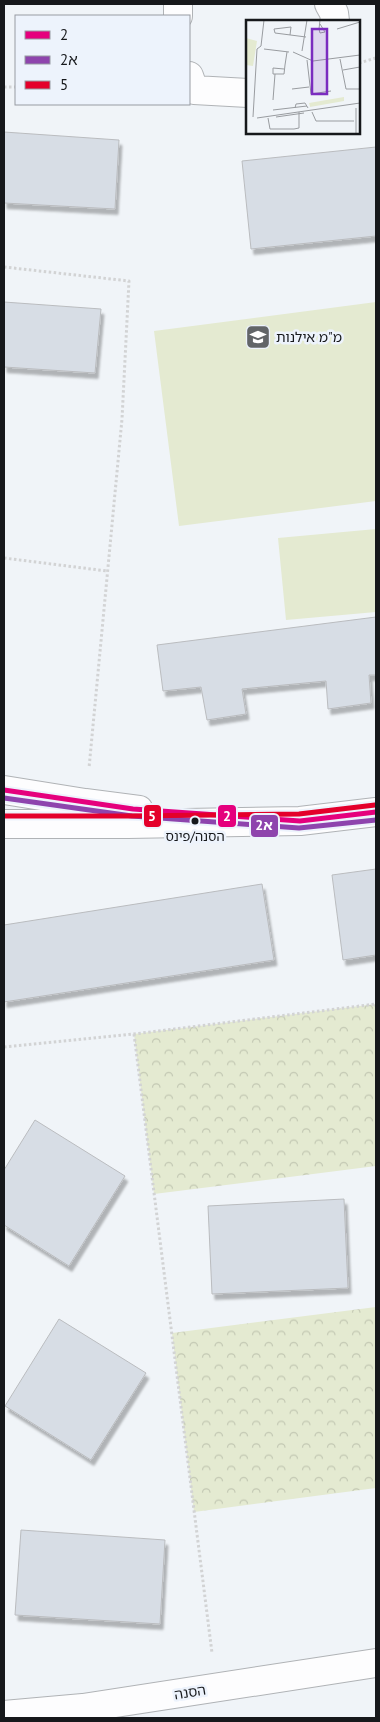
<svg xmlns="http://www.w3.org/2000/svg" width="380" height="1722" viewBox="0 0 380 1722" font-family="'PT Sans','Noto Sans Hebrew',sans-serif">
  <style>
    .park { fill: url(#park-crowns) }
    .pitch { fill: #e4ead1 }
    .building { fill: #d7dde5; stroke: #babcbf; filter: url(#shadow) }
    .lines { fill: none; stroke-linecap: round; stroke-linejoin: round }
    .minor-casing { stroke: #b0b3b6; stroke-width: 30 }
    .path { stroke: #d2d3d4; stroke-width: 3; stroke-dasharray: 2.5 2.5; stroke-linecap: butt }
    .minor { stroke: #fdfdfe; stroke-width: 28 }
    .bus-1-casing { stroke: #edf3fc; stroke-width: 9 }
    .bus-2-casing { stroke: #edf3fc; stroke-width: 9 }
    .bus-3-casing { stroke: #edf3fc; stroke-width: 9 }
    .bus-1 { stroke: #e5007d; stroke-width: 5 }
    .bus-2 { stroke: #8e44ad; stroke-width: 5 }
    .bus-3 { stroke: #e4002b; stroke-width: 5 }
    .bus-dot { fill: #16181b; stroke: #edf3fc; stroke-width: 2 }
    .labels { text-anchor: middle; stroke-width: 5; stroke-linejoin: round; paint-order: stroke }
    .bus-label { font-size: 13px; fill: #16181b; stroke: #edf3fc }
    .poi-label { font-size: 14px; fill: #16181b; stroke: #edf3fc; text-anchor: start }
    .street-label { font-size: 14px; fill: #16181b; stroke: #edf3fc }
    .inset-road { fill: none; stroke: #999ca0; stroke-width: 1 }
    .view { fill: #7b2cbf; fill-opacity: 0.15; stroke: #7b2cbf; stroke-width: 2.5 }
    .inset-edge { fill: none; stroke: #16181b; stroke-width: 2.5 }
    .line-badge { stroke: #edf3fc; stroke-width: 2 }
    .badge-label { font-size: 14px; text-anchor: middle; font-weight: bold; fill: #fff }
  </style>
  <defs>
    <pattern id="park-crowns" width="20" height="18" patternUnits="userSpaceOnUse" patternTransform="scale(1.25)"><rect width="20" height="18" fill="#e4ead1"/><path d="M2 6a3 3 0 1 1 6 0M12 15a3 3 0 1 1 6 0" fill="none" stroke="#c3c8b3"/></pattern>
    <filter id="shadow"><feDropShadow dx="3" dy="5.5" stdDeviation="1" flood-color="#0004"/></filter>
  </defs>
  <rect width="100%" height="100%" fill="#f0f4f8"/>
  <path class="park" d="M376,1004V1166L154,1194L134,1034Z
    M376,1307V1488L194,1512L172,1333Z"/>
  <path class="pitch" d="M376,302V501L179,526L154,331Z
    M376,529V612L286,620L278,538Z"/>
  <path class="building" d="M4,132L119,140L115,209L4,203Z
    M376,147V236L251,249L242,161Z
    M4,302L101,309L95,373L4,367Z
    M376,617V675H369L371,703L328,709L326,681L242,689L246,714L207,720L201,687L163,691L157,645Z
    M376,869V955L343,960L332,875Z
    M262,884L274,960L4,1002V925Z
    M35,1120L125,1176L69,1266L4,1225V1170Z
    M344,1199L348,1288L212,1294L208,1206Z
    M59,1319L146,1373L91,1460L5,1406Z
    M21,1530L165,1540L160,1624L15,1615Z"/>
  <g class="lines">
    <defs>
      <path id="minor" d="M178,4V16
        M329,4L334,13L335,21
        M189,76L194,90L248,93
        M4,790L85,803L139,810
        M4,824H128L300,821L376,812
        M4,1715L83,1708L376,1663"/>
    </defs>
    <use href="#minor" class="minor-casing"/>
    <path class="path" d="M359,63L376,58
      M4,87H16
      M4,267L129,281L122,419L89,768
      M4,558L107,571
      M134,1034L212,1653
      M4,1047L134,1034L376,1004V1008"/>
    <use href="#minor" class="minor"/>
    <defs>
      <path id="bus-1" d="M4,790L133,809L300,821L376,812"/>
      <path id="bus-2" d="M4,798L132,816L299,828L376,820"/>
      <path id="bus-3" d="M4,816H128L299,814L375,805"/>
    </defs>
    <use href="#bus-1" class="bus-1-casing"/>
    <use href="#bus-2" class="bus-2-casing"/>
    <use href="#bus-3" class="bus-3-casing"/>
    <use href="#bus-1" class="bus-1"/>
    <use href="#bus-2" class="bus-2"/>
    <use href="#bus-3" class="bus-3"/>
  </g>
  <defs>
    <symbol id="school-square" viewBox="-11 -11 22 22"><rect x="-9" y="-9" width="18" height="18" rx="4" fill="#626568" stroke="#edf3fc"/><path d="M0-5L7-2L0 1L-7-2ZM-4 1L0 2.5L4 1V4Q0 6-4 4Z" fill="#fff"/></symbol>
  </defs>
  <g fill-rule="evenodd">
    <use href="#school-square" x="244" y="323" width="28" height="28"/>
  </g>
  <circle class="bus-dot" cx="195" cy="821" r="4.5"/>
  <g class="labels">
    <g class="bus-label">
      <text x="195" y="841">הסנה/פינס</text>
    </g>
    <g class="poi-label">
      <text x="276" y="342">מ"מ אילנות</text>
    </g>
    <g class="street-label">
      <text transform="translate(190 1692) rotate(-9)" y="5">הסנה</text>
    </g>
  </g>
  <g transform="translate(246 20)">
    <rect width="114" height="114" fill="#f0f4f8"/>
    <path d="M0,18L11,21L7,46L0,45Z" fill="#e4ead1"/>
    <path d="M98,77V81L64,87L63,83Z" fill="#e4ead1"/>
    <path class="inset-road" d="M74,4L79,12L74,13L73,9L74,0M91,9L114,2M44,15L45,7L28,9L29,13L60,17M15,26L18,0M18,29L43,32M56,31L61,0M47,32L67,41L114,35M94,39L100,69H114M61,40L65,74L85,71M38,49L27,48V54H38L39,45L41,32M97,50L114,47M46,69L63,67M27,80L29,54M49,88L50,84L59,83L62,88M110,88V114M27,90L61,86M66,92L70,101H108M7,97L11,29L15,26M30,97L58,93M11,98L114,83M22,98L24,109H48L53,108V92"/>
    <path class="view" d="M66,9H81V74H66Z"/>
    <rect width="114" height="114" class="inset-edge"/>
  </g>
  <g class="line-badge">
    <rect x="143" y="804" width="19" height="24" rx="5" fill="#e4002b"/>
    <rect x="217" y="804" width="20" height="24" rx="5" fill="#e5007d"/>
    <rect x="250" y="814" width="29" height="24" rx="5" fill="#8e44ad"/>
  </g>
  <g class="badge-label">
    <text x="152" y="821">5</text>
    <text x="227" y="821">2</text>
    <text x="264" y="830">2א</text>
  </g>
  <rect width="380" height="1722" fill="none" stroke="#16181b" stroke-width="10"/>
  <rect x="15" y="15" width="175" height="90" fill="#edf3fc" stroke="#979ba2"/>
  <rect x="25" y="31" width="25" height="8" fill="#e5007d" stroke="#979ba2"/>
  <text x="60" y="40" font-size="15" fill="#16181b">2</text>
  <rect x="25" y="56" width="25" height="8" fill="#8e44ad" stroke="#979ba2"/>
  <text x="60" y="65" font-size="15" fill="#16181b">2א</text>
  <rect x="25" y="81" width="25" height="8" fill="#e4002b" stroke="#979ba2"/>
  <text x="60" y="90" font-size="15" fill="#16181b">5</text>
</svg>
